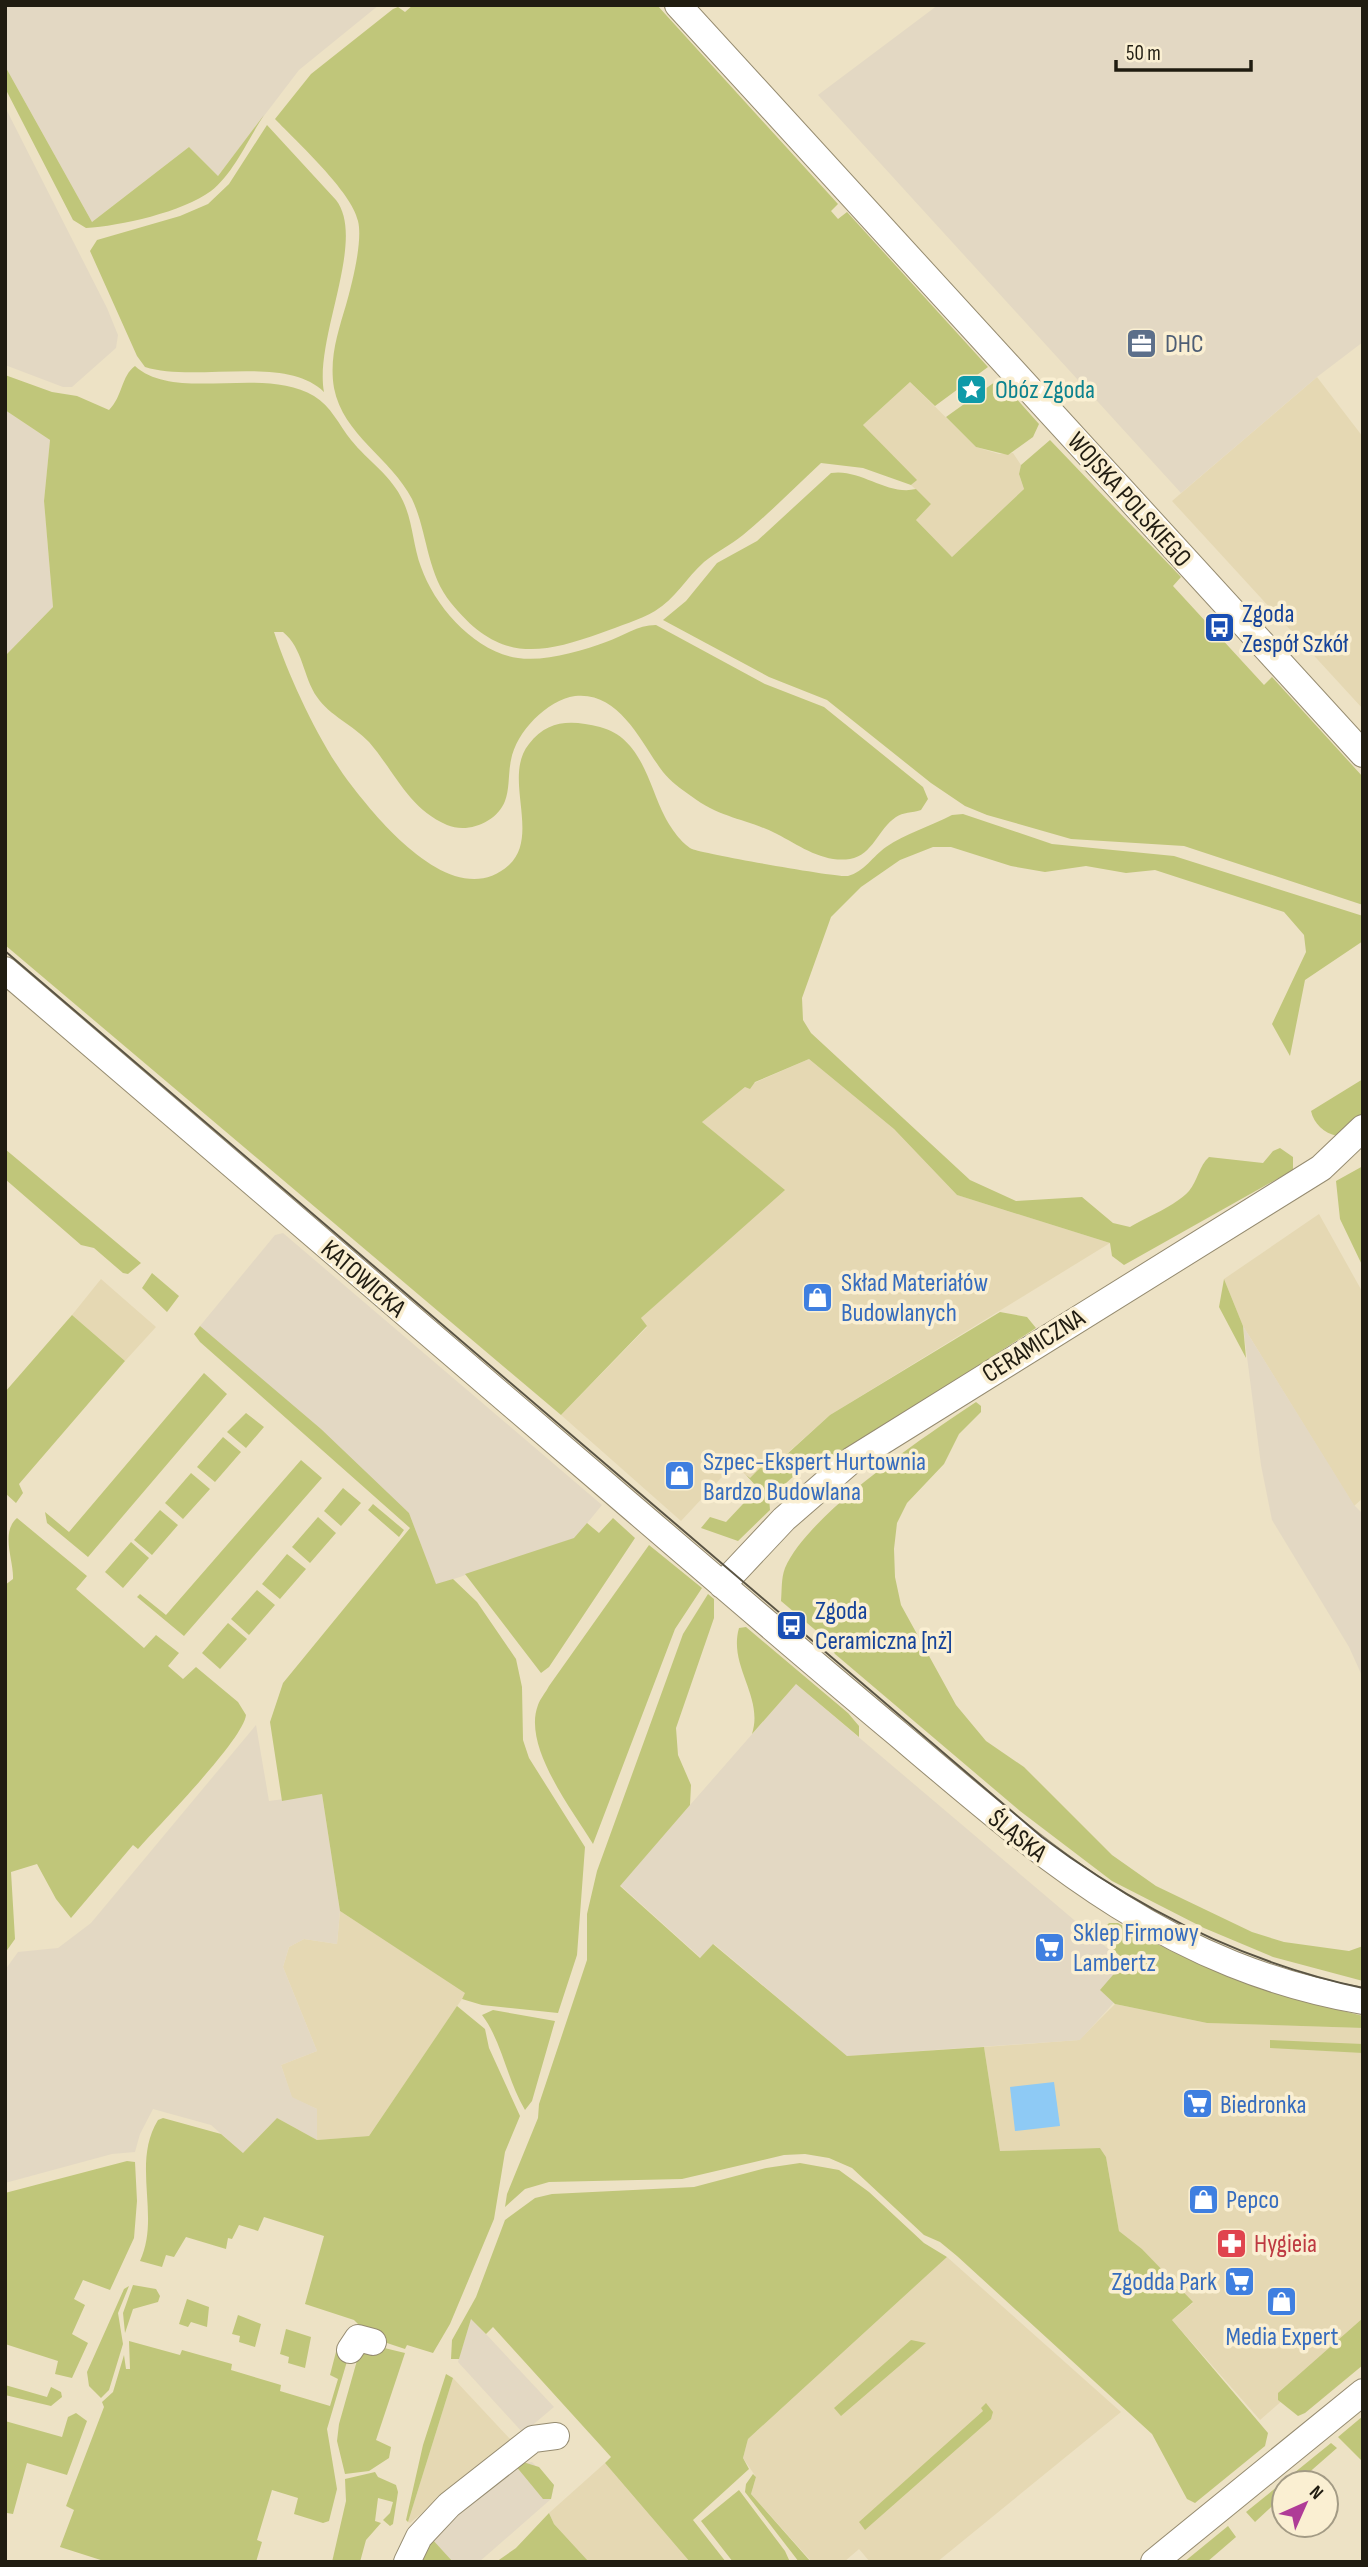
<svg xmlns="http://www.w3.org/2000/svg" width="1368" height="2567" viewBox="0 0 1368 2567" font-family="'Sofia Sans Condensed',sans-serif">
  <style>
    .built { fill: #e5d8b3 }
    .industrial { fill: #e3d8c3 }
    .green { fill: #c0c67a }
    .water { fill: #8ecaf5 }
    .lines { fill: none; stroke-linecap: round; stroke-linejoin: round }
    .minor-casing { stroke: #958b70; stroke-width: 28 }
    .minor { stroke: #fff; stroke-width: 26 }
    .tram { stroke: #5a5444; stroke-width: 2 }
    .labels { text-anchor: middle; stroke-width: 7; stroke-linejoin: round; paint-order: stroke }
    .service-label { font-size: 26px; fill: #4e5e75; stroke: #faefd2; text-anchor: start }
    .culture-label { font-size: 26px; fill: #0d838f; stroke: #faefd2; text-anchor: start }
    .street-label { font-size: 26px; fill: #201c11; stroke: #faefd2 }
    .transit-label { font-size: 26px; fill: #164399; stroke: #faefd2; text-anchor: start }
    .shop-label { font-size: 26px; fill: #366cbe; stroke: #faefd2; text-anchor: start }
    .health-label { font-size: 26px; fill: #be3a42; stroke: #faefd2; text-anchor: start }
  </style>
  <rect width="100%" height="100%" fill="#ede2c5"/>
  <path class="built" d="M1317,377L1363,437V709L1172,501Z
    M910,382L976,447L999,454L1013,453L1021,465L1019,474L1024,489L952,557L916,520L931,504L911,485L916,480L863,425Z
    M809,1059L894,1129L957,1195L1110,1243L830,1415L774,1465L767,1461L750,1479L734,1464L681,1521L561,1415L647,1327L641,1318L784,1190L702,1122L745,1087Z
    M1319,1214L1363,1293V1498L1354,1506L1243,1326L1224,1279Z
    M101,1279L156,1327L125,1361L72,1315Z
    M340,1911L466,1993L369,2136L317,2140V2109L292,2098L281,2065L317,2051L283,1967L289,1947L304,1939L337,1944Z
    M1115,2004L1207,2023L1363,2028V2330L1260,2420L1172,2320L1193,2303L1142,2249L1119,2231L1106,2157L1100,2148L1000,2151L984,2047L1079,2040Z
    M947,2257L1121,2412L937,2562H870L859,2549L844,2562H812L751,2494L756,2477L743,2458L748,2439Z
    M453,2378L511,2440L410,2523L408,2522Z
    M605,2463L690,2562H589L554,2524L549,2513Z"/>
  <path class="industrial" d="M5,5H379L299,70L218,176L189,147L92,222L5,66Z
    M938,5H1363V342L1317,377L1181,493L818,95Z
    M5,107L107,308L118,335L116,348L72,387H63L5,365Z
    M5,410L50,440L44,501L53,607L5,656Z
    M283,1233L602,1505L575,1538L436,1585L409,1513L200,1326L275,1235Z
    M1243,1326L1354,1505L1363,1514V1678L1349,1647L1272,1520L1261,1465Z
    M796,1684L1139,1975L1080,2040L847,2056L714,1944L701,1958L620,1885Z
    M256,1725L269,1801L322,1794L340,1911L337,1944L304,1939L289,1947L283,1967L317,2051L281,2065L292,2097L317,2109V2140L277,2118L243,2153L211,2125L153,2109L140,2134L135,2152L112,2154L5,2183V1970L18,1952L58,1948L91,1923Z
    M471,2318L554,2407L523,2433L458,2362Z
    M532,2462L554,2485L551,2499L479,2562H424L427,2543L515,2465Z"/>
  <path class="green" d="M413,5H657L838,204L831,211L838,219L847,212L988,367L935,406L910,382L863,425L917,480L911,485L863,468L821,463C795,487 770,513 743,535C731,545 716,552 704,562C687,577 675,599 655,611C640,620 619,626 601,633C537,656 498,661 451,603C426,572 428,533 412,499C391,458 343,435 334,388C329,358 338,332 346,305C352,284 363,241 358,221C352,192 297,142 275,119L311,74L393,9L398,7L405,12Z
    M5,66L92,222L189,147L218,176L264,115C248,139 234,173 211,191C183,212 120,226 86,228L73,220L5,88Z
    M267,125L336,200C367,240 314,338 324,392C286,354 194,383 145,367L137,356L90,251L97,240L180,216L208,204L229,184Z
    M135,366C176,403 263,365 314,396C331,406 339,425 351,440C368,461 392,476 403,501C413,522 413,546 421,567C435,607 475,652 518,658C545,662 581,651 606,642C624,636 637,625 656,625L765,684L824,707L923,787L928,799L921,810C912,813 903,812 896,817C878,829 873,855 850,859C823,863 800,846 777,834C745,818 722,819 691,796C681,789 670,781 663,772C641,743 620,691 575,696C547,700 516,732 511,760C508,773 510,788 505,801C497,822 468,834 447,825C408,808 395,772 369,742C353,725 330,716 317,697C303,677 303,648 283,632H274C289,677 316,735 343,774C373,815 453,916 509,865C541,835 502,777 529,744C548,719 572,720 600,727C642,738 648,784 665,817C670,827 682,844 692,849C704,854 840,878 848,876C864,872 873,856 886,847C905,834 931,826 952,815L963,814L1052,844L1174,856L1363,916V941L1305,980L1290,1056L1272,1024L1306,952L1304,935L1284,912L1155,870L1126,873L1086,866L1045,872L1011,866L951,847H933L900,860L861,887L831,917L802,998L803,1020L811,1033L970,1180L1016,1201L1082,1197L1113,1223L1130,1227C1148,1216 1174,1207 1189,1191C1198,1180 1199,1166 1209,1157L1263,1163L1273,1151L1280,1148L1293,1157V1170L1124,1265L1112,1256L1110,1243L957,1195L894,1129L809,1059L755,1082L750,1089L745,1087L702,1122L785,1190L641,1318L647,1326L561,1415L5,945V656L53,607L44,501L50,440L5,410V375L52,392L77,396L109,410C123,396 121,376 135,366Z
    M999,379L1039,424L1033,437L1008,455L976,447L946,417Z
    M1050,440L1181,577L1173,586L1264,685L1272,677L1363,777V905L1184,846L1071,839L987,815L965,806L931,783L827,700L769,677L663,620L686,601L717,563L757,541L831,473C860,468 887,496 916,489L931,504L916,520L952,557L1024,489L1019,474L1021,465Z
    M1363,1079V1116L1337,1136C1324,1133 1314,1124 1311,1111Z
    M5,1149L141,1263L128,1274L123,1273L94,1248L81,1245L5,1179Z
    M1363,1166V1267L1340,1219L1336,1181Z
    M152,1273L179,1296L167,1312L142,1288Z
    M1224,1279L1243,1326L1246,1358L1219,1307Z
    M1000,1312L1027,1317L1036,1328L836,1458L811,1461L769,1498L770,1510L738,1541L701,1528L710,1517L726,1522L758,1488L746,1475L750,1478L767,1461L775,1465L830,1415Z
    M72,1315L125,1361L19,1484L23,1493L16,1503L5,1493V1392Z
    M200,1326L321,1429L409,1513L436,1584L453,1579L477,1602L516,1659L522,1687L523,1740L529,1758L585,1847L577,1955L558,2013L482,2005L462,1999L465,1993L340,1911L322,1794L282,1801L270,1722L283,1683L410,1528L200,1342L194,1334Z
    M204,1373L227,1394L88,1557L47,1523L45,1512L69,1532Z
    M976,1402L981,1406V1412L959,1434L944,1464L907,1503L897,1523L894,1549L895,1577L901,1605L956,1705L986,1741L1024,1767L1112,1855L1156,1886L1252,1932L1284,1942L1349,1951L1363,1946V1981L1273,1957L1204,1928L1112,1881L1020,1811L835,1654L820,1634L781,1601C782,1591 781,1578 785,1568C809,1513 924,1437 976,1402Z
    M246,1413L264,1427L246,1448L227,1432Z
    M223,1437L241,1452L215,1482L197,1467Z
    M301,1460L322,1478L184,1636L137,1597L140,1594L166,1615Z
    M191,1473L210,1489L183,1519L165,1503Z
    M343,1488L361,1503L341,1526L324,1511Z
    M373,1504L404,1530L399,1537L368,1510Z
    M160,1510L178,1525L152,1555L134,1540Z
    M318,1517L336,1533L310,1563L292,1547Z
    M17,1518L87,1576L76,1589L144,1648L156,1635L179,1653L168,1666L183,1679L196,1667L238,1702L246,1715C243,1740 159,1825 138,1849L133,1845L71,1918L56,1899L37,1864L11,1872L15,1939L5,1953V1585L13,1579C14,1560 0,1533 17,1518Z
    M613,1518L635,1538L549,1667L541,1673L465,1574L574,1538L587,1523L599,1533Z
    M131,1542L149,1558L123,1588L105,1572Z
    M649,1545L702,1588L675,1629L593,1844C573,1811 522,1746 538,1705C540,1699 546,1692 549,1686Z
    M287,1554L306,1569L280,1599L262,1584Z
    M257,1590L275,1605L249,1635L231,1619Z
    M708,1594L714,1599V1618L676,1728L678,1755L691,1785L690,1805L620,1886L700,1958L713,1944L847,2056L984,2047L1000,2151L1100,2148L1106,2157L1119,2231L1142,2249L1193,2302L1172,2320L1268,2433L1265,2446L1195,2503L1187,2499L1152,2434L957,2256L940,2242L924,2235L852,2168L829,2158L805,2154L784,2155L682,2179L549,2182L525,2189L505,2207L507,2194L538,2118L539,2104L587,1960V1914L597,1871L683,1634Z
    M228,1623L247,1639L220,1669L202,1653Z
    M746,1627L848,1713L859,1726V1737L796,1684L752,1734C764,1697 728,1666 739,1628Z
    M1109,1923H1118C1195,1968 1276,1995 1363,2016V2028L1207,2023L1115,2004L1100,1990L1125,1961L1098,1935Z
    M457,2006L485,2029L489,2048L520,2116L505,2152L494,2219L450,2324L433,2353L407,2345L405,2349L372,2338L354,2320L305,2304L324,2236L264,2217L258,2231L239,2225L232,2239L228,2238L226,2249L186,2237L174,2257L166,2255L162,2267L140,2261C161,2216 131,2164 158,2120L163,2118L221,2134L243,2153L277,2118L317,2140L369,2136Z
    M493,2010L555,2021L532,2101L525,2110C507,2080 502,2041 482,2015Z
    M1270,2040L1363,2044V2053L1270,2048Z
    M127,2161L135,2162L137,2201L134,2238L110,2290L83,2280L74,2299L85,2305L72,2334L88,2343L72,2378L55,2374L58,2361L5,2344V2193Z
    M800,2163L839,2170L869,2192L924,2243L947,2257L748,2439L743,2458L749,2469L693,2520L726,2562H690L605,2463L611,2457L493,2327L486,2334L471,2319L459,2359H451L452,2340L476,2297L505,2220L535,2198L552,2194L694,2187L766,2168Z
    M133,2285L156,2289L160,2296L158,2302L133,2309L125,2333L123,2313Z
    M129,2286L118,2313L123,2344L109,2390L101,2398L89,2386L87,2372L124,2289Z
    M187,2299L209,2307L207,2327L191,2322L188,2327L179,2324Z
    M238,2315L261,2324L255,2347L239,2342L240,2336L232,2334Z
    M1363,2318V2365L1305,2413L1298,2416L1278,2400V2393Z
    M286,2329L311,2337L305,2368L288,2363L289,2357L280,2354Z
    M911,2340L926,2343L841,2416L834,2408Z
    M129,2341L180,2355L182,2350L232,2364L231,2370L281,2385L280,2391L330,2406L338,2379L330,2375L337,2348L345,2351L348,2358L327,2429L337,2489L329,2521L323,2523L294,2514L298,2498L272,2490L257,2540L262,2542L256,2562H107L60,2547L74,2510L66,2506L104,2407L102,2402L113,2392L124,2355L126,2369H130Z
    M372,2345L405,2353L376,2440L391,2447L389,2458L369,2471L345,2474L337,2441L339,2424L358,2357Z
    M446,2374L453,2378L408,2522L406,2520L423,2445Z
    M5,2385L47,2397L51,2387L61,2392L62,2397L51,2406L5,2395Z
    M986,2403L993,2412L991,2419L865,2530L859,2522L983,2411L981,2408Z
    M76,2413L87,2421L67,2475L27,2463L13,2514L7,2513L5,2516V2421L62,2437L68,2417Z
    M1363,2416V2462L1338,2437Z
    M1331,2443L1337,2448L1297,2483H1284V2495L1255,2522L1246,2512Z
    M523,2462L539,2467L554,2485L551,2499H543L515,2465Z
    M375,2472L378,2477L396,2485L398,2492L393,2524L390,2526L383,2520L390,2513L393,2502L378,2498L375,2521L381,2523L366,2540L360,2562H332L346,2501L345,2479Z
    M753,2474L756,2477L751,2494L811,2562H799L745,2492L746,2484Z
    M739,2490L785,2551L790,2562H733L701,2521Z
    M549,2513L554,2524L589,2562H496L516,2548Z
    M1228,2526L1236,2537L1207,2562H1184Z
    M432,2539L453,2562H424L422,2558Z"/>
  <path class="water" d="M1054,2082L1060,2126L1015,2131L1010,2087Z"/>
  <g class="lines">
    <defs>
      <path id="minor" d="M678,5L1363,754
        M5,970C213,1148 421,1326 628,1504C718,1581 807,1658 898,1734C1043,1857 1167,1967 1363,2001
        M722,1585L784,1519L852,1460L1321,1168L1363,1128
        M350,2350L358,2338L373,2342
        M407,2562L419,2537L449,2505L533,2439L556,2436
        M1154,2562L1363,2392"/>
    </defs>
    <use href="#minor" class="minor-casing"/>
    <use href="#minor" class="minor"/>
    <path class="tram" d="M5,951L1042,1837C1138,1909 1245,1963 1363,1988"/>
  </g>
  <defs>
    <symbol id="office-square" viewBox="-11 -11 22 22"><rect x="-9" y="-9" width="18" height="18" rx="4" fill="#5c6f8a" stroke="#faefd2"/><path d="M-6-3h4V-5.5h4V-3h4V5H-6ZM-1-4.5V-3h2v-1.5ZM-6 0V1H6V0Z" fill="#fff"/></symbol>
    <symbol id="sight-square" viewBox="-11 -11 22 22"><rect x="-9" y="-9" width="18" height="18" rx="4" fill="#0f9aa8" stroke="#faefd2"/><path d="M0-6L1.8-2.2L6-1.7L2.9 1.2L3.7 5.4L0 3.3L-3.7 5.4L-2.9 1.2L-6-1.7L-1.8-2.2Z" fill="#fff"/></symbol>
    <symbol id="bus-square" viewBox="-11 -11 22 22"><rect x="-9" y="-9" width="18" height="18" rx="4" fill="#1a4fb4" stroke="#faefd2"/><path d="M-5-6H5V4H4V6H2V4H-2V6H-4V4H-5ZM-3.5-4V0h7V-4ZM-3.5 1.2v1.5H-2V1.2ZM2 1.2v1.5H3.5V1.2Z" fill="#fff"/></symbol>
    <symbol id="shop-square" viewBox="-11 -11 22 22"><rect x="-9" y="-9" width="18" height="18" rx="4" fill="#3f7fe0" stroke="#faefd2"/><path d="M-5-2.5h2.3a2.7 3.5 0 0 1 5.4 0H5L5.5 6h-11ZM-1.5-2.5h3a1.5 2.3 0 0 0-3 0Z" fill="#fff"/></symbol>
    <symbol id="supermarket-square" viewBox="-11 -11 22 22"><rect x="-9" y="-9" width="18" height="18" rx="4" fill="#3f7fe0" stroke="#faefd2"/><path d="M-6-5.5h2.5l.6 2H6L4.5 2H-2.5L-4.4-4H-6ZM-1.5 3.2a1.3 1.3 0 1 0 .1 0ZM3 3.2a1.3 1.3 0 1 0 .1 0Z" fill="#fff"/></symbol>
    <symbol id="pharmacy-square" viewBox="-11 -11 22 22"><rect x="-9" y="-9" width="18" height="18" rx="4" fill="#e0444e" stroke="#faefd2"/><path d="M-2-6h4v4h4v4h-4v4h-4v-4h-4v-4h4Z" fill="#fff"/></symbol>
  </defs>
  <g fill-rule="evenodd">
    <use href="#office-square" x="1124" y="326" width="35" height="35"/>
    <use href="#sight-square" x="954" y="372" width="35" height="35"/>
    <use href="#bus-square" x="1202" y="610" width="35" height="35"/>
    <use href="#shop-square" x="800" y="1280" width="35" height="35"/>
    <use href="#shop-square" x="662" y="1458" width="35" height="35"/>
    <use href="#bus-square" x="774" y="1608" width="35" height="35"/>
    <use href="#supermarket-square" x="1032" y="1930" width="35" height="35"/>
    <use href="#supermarket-square" x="1180" y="2086" width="35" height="35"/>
    <use href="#shop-square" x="1186" y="2182" width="35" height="35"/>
    <use href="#pharmacy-square" x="1214" y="2226" width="35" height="35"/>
    <use href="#supermarket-square" x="1222" y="2264" width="35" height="35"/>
    <use href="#shop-square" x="1264" y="2284" width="35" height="35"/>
  </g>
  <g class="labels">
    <g class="service-label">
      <text x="1165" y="352">DHC</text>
    </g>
    <g class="culture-label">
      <text x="995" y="398">Obóz Zgoda</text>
    </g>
    <g class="street-label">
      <text transform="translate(1130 499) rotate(48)" y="9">WOJSKA POLSKIEGO</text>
      <text transform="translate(364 1278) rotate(41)" y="9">KATOWICKA</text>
      <text transform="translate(1033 1345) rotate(-32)" y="9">CERAMICZNA</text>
      <text transform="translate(1018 1835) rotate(39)" y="9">ŚLĄSKA</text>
    </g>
    <g class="transit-label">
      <text x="1242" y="622">Zgoda<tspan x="1242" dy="30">Zespół Szkół</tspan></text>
      <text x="815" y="1619">Zgoda<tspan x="815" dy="30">Ceramiczna [nż]</tspan></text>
    </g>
    <g class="shop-label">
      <text x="841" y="1291">Skład Materiałów<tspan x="841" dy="30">Budowlanych</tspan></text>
      <text x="703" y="1470">Szpec-Ekspert Hurtownia<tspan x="703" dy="30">Bardzo Budowlana</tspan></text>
      <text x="1073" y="1941">Sklep Firmowy<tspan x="1073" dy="30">Lambertz</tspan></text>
      <text x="1220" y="2113">Biedronka</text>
      <text x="1226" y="2208">Pepco</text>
      <text x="1217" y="2290" text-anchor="end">Zgodda Park</text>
      <text x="1282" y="2345" text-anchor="middle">Media Expert</text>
    </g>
    <g class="health-label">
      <text x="1254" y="2252">Hygieia</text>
    </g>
  </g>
  <rect width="1368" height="2567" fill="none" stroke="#201c11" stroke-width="14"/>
  <g transform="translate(1305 2504) rotate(45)"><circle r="33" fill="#faefd2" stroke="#a39b85" stroke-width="2"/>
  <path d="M0-5L12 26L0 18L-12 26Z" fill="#af3c97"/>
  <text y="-10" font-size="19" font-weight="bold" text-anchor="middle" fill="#201c11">N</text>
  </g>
  <path d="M1116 60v10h135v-10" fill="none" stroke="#201c11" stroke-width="3.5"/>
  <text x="1126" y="60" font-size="21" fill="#201c11" stroke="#faefd2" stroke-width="5" paint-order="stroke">50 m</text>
</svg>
